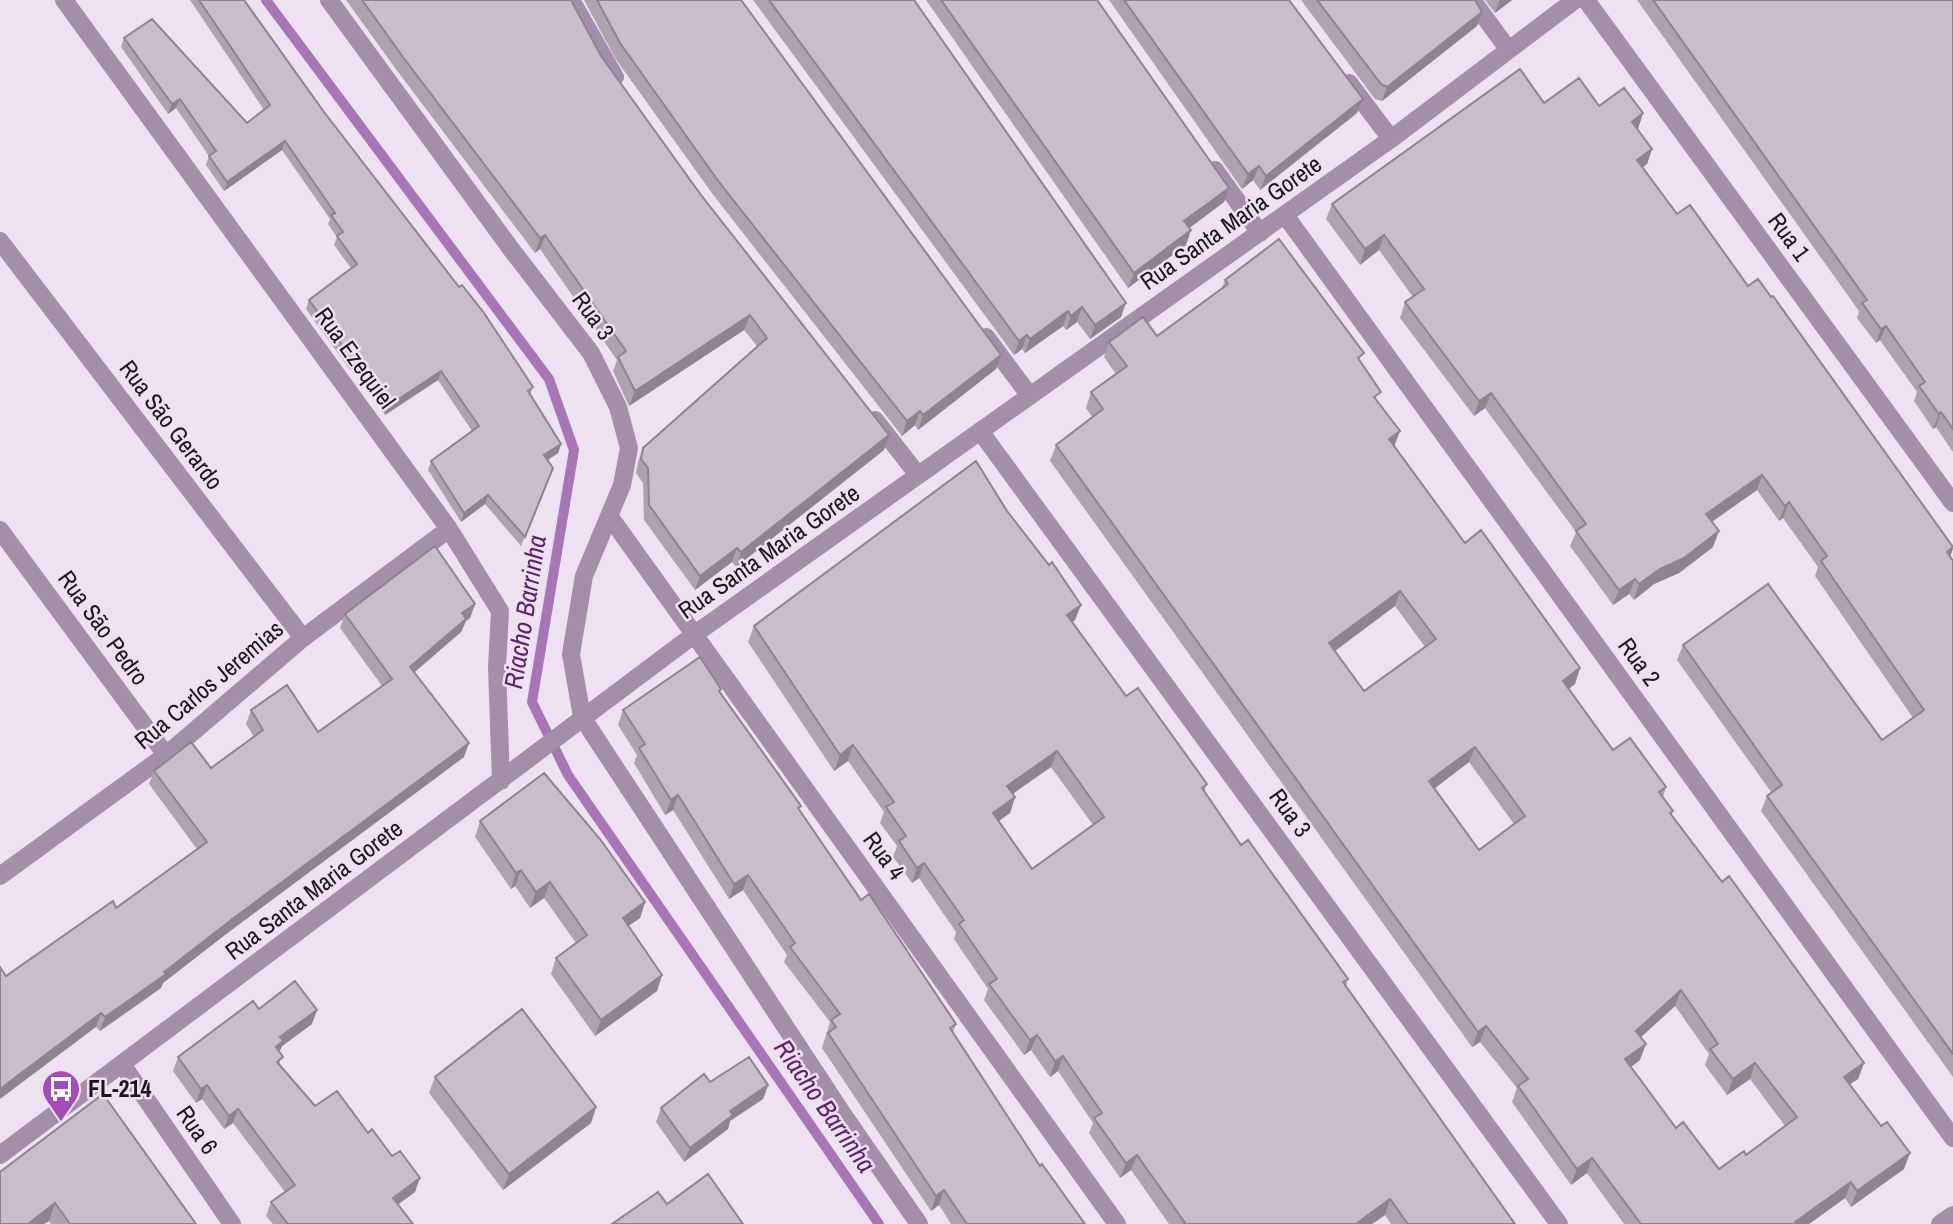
<svg xmlns="http://www.w3.org/2000/svg" width="1953" height="1224" viewBox="0 0 1953 1224" font-family="'Archivo Narrow',sans-serif">
  <style>
    .lines { fill: none; stroke-linecap: round; stroke-linejoin: round }
    .stream { stroke: #a776b4; stroke-width: 10 }
    .minor { stroke: #a48eaa; stroke-width: 18 }
    .wall { fill: #ada3af; fill-rule: evenodd }
    .shaded-wall { fill: #8d848f }
    .building { fill: #c9bdcc; stroke: #8d848f; stroke-width: 2; fill-rule: evenodd }
    .labels { text-anchor: middle; stroke-width: 5; stroke-linejoin: round; paint-order: stroke }
    .street-label { font-size: 24px; fill: #1a161c; stroke: #eee2f2 }
    .poi-label { font-size: 24px; font-weight: bold; fill: #1a161c; stroke: #eee2f2; text-anchor: start }
    .water-label { font-size: 26px; font-style: italic; fill: #5e216d; stroke: #eee2f2 }
  </style>
  <rect width="100%" height="100%" fill="#eee2f2"/>
  <g class="lines">
    <path class="stream" d="M266,0L549,379L574,450L532,702L568,775L879,1224"/>
    <path class="minor" d="M64,0L449,529L500,611L497,668L501,781
      M329,0L511,249L591,353L618,407L629,448L622,485L584,576L571,654L582,717L844,1116L919,1224
      M571,0L615,77
      M1472,0L1508,49
      M1586,0L1953,503
      M1349,83L1391,139
      M1215,170L1260,233
      M1285,215L1953,1138
      M0,241L303,638
      M986,337L1030,396
      M875,420L918,475
      M980,431L1559,1224
      M610,517L1117,1224
      M0,530L166,755
      M0,876L166,755L303,638L449,529
      M122,1064L232,1224
      M0,1155L695,634L1391,139L1575,0
      M1940,1224L1953,1215"/>
  </g>
  <path class="wall" d="M190,0H244L324,112L533,387L530,395L561,444L558,453L548,460L550,477L521,546L485,504L461,522L428,470L431,461L472,431L438,380L385,415L355,367L350,370L306,309L309,300L351,268L334,245L337,237L328,224L330,219L282,150L224,191L206,165L209,156L176,108L168,114L121,47L124,38L247,123L264,110Z
    M346,0H571L601,56L884,450L736,567L732,562L695,590L644,520L643,483L636,473L638,462L643,448L757,346L744,330L629,406L613,371L617,360L540,249L535,253L398,72Z
    M584,0H741L1001,355L996,369L918,430L915,425L902,436L714,196L615,58Z
    M753,0H914L1121,317L1090,339L1077,322L1066,330L1063,326L1025,353L1022,349L1014,355Z
    M926,0H1097L1229,188L1224,202L1189,228L1191,230L1186,245L1128,288Z
    M1109,0H1289L1357,113L1260,190L1253,180L1242,189Z
    M1301,0H1475L1482,12L1477,26L1382,101L1375,99Z
    M1485,0H1512L1495,13Z
    M1637,0H1953V452L1936,427L1933,429L1914,401L1917,392L1880,340L1876,343L1857,318L1859,311Z
    M1544,103L1599,106L1643,113L1637,129L1652,149L1647,164L1642,167L1677,214L1748,286L1953,548L1950,557L1953,561V1077L1761,811L1767,796L1771,792L1677,660L1683,645L1882,740L1913,718L1815,576L1818,567L1783,518L1779,521L1757,490L1712,522L1713,547L1679,573L1654,584L1634,600L1629,594L1613,605L1570,546L1576,532L1485,408L1474,416L1400,318L1405,302L1413,297L1379,250L1360,265L1326,219L1332,204Z
    M1225,280L1360,362L1377,401L1394,446L1465,543L1575,684L1569,689L1613,750L1666,787L1663,797L1673,811L1671,815L1864,1063L1858,1079L1850,1084L1904,1169L1851,1207L1845,1198L1809,1224H1624L1587,1173L1571,1185L1512,1102L1517,1088L1480,1042L1472,1047L1050,461L1056,445L1092,417L1086,408L1091,392L1116,374L1104,357L1109,342L1157,336L1221,290ZM1395,606L1425,647L1364,691L1335,651ZM1469,762L1514,824L1479,850L1434,789ZM1675,1006L1709,1054L1705,1065L1727,1095L1750,1079L1785,1126L1746,1155L1719,1169L1676,1128L1631,1067L1640,1060L1641,1037Z
    M475,604L470,618L466,621L461,632L415,672L464,757L230,931L163,983L161,988L100,1031L96,1027L6,976L116,908L197,849L149,784L154,771L211,768L254,737L246,724L251,710L318,732L382,686L340,628L345,614Z
    M1075,620L1073,622L1126,696L1207,784L1204,792L1241,845L1348,979L1346,986L1515,1224H1391L1385,1215L1372,1224H1169L1131,1170L1120,1178L1089,1133L1093,1123L1058,1071L1050,1077L1031,1050L1024,1055L984,1000L988,989L954,939L956,932L919,878L912,883L893,857L897,846L880,823L884,812L848,761L834,771L748,642L754,626ZM1051,767L1093,825L1032,869L998,821L1010,813L1015,797L1013,794Z
    M720,692L861,900L956,1024L953,1032L1040,1166L1085,1224H951L939,1205L931,1211L822,1048L830,1022L784,962L787,955L743,890L729,899L673,810L665,815L634,763L637,755L618,725L623,710Z
    M480,821L645,902L640,918L628,926L662,975L657,991L595,1036L551,974L556,958L576,943L544,898L530,908L515,886L511,889L475,837Z
    M259,1009L312,1024L282,1046L279,1052L280,1065L315,1106L368,1133L415,1192L398,1204L413,1224H273L266,1216L271,1202L285,1192L233,1123L224,1129L202,1099L196,1103L173,1071L178,1057Z
    M435,1077L596,1107L591,1123L503,1190L429,1093Z
    M710,1082L768,1085L763,1099L730,1121L728,1129L684,1162L656,1122L661,1108Z
    M0,1172L196,1224H51L49,1221L44,1224H0Z"/>
  <path class="shaded-wall" d="M1500,0H1512L1495,13Z
    M1482,12L1477,26L1382,101L1387,87Z
    M180,99L176,108L168,114L172,104Z
    M1363,99L1357,113L1260,190L1266,176Z
    M1643,113L1638,129L1626,137L1632,122Z
    M285,141L282,150L224,191L227,182Z
    M1652,149L1647,164L1632,176L1637,160Z
    M1259,166L1253,180L1242,189L1248,174Z
    M1229,188L1224,202L1179,236L1184,221Z
    M1191,230L1186,245L1128,288L1134,273Z
    M545,235L540,249L535,253L540,238Z
    M1384,235L1379,250L1360,265L1365,249Z
    M1126,303L1121,317L1090,339L1095,325Z
    M1082,307L1077,322L1066,330L1071,316Z
    M1068,311L1063,326L1025,353L1030,339Z
    M750,315L744,330L629,406L635,391Z
    M1886,326L1880,340L1876,343L1881,329Z
    M1027,335L1022,349L1014,355L1019,341Z
    M1001,355L996,369L918,430L923,415Z
    M358,358L355,367L350,370L354,361Z
    M441,371L438,380L385,415L388,406Z
    M1491,393L1485,408L1474,416L1479,401Z
    M920,411L915,425L902,436L907,421Z
    M1941,412L1936,427L1933,429L1939,414Z
    M1400,431L1394,447L1389,439Z
    M889,435L884,450L736,567L741,552Z
    M561,444L558,453L541,464L544,455Z
    M1762,475L1757,490L1701,529L1706,514Z
    M488,495L485,504L461,522L464,513Z
    M1789,502L1783,518L1779,521L1785,506Z
    M1719,531L1713,547L1679,573L1654,584L1634,600L1639,584L1660,569Z
    M737,548L732,562L695,590L700,576Z
    M1953,548L1948,563L1947,552Z
    M1635,579L1629,594L1613,605L1619,590Z
    M1400,591L1395,606L1324,659L1329,643Z
    M475,604L470,618L466,621L461,632L405,680L410,667L462,613Z
    M1081,605L1075,620L1061,630L1067,615Z
    M1580,668L1575,684L1557,697L1563,681Z
    M469,743L464,757L230,931L163,983L161,988L100,1031L105,1017L235,917Z
    M853,745L848,761L834,771L840,755Z
    M1475,747L1469,762L1423,797L1429,781Z
    M1057,751L1051,767L1002,801L1007,786Z
    M678,795L673,810L665,815L671,800Z
    M1015,797L1010,813L988,829L993,813Z
    M924,863L919,878L912,883L917,868Z
    M521,870L515,886L511,889L516,873Z
    M748,875L743,890L729,899L734,884Z
    M550,882L544,898L530,908L536,892Z
    M645,902L640,918L617,934L623,918Z
    M662,975L657,991L595,1036L601,1020Z
    M1681,990L1675,1006L1630,1047L1636,1031Z
    M317,1010L312,1024L282,1046L278,1055L271,1061L280,1037Z
    M101,1013L96,1027L0,1099V1089Z
    M1486,1026L1480,1042L1472,1047L1478,1032Z
    M1037,1035L1031,1050L1024,1055L1030,1040Z
    M1646,1044L1640,1060L1620,1075L1625,1059Z
    M1063,1056L1058,1071L1050,1077L1055,1061Z
    M1755,1063L1750,1079L1727,1095L1733,1079Z
    M1864,1063L1858,1079L1838,1092L1844,1077Z
    M207,1085L202,1099L196,1103L201,1089Z
    M768,1085L763,1099L730,1121L728,1129L684,1162L690,1148L730,1111Z
    M596,1107L591,1123L503,1190L509,1174Z
    M238,1109L233,1123L224,1129L229,1116Z
    M1910,1153L1904,1169L1851,1207L1857,1191Z
    M1137,1155L1131,1170L1120,1178L1126,1163Z
    M1592,1158L1587,1173L1571,1185L1577,1169Z
    M420,1178L415,1192L388,1212L393,1198Z
    M1851,1182L1845,1198L1809,1224H1794L1795,1222Z
    M944,1190L939,1205L931,1211L936,1196Z
    M1390,1199L1385,1215L1372,1224H1356Z
    M55,1203L49,1221L44,1224H28Z"/>
  <path class="building" d="M199,0H244L324,112L459,287L462,285L484,313L533,387L528,391L561,444L544,455L553,468L525,537L488,495L464,513L431,461L479,426L441,371L388,406L358,358L354,361L309,300L357,264L337,236L343,232L331,215L335,213L285,141L227,182L209,156L216,151L180,99L172,104L124,38L152,19L247,123L270,105Z
    M362,0H571L601,56L701,195L889,435L741,552L737,548L700,576L649,505L648,468L641,459L643,448L767,338L750,315L635,391L618,357L626,351L545,235L540,238L403,57Z
    M597,0H741L1001,355L923,415L920,411L907,421L719,182L620,43Z
    M769,0H914L1126,303L1095,325L1082,307L1071,316L1068,311L1030,339L1027,335L1019,341Z
    M941,0H1097L1229,188L1184,221L1191,230L1134,273Z
    M1124,0H1289L1363,99L1266,176L1259,166L1248,174Z
    M1317,0H1475L1482,12L1387,87L1381,84Z
    M1653,0H1953V429L1941,412L1939,414L1919,386L1925,382L1886,326L1881,329L1862,303L1867,300Z
    M1520,69L1544,103L1579,78L1599,106L1624,88L1643,113L1632,122L1652,149L1637,160L1677,214L1690,205L1748,286L1758,279L1771,297L1773,296L1953,547L1947,552L1953,561V1054L1767,796L1782,785L1683,645L1768,584L1882,740L1924,710L1821,561L1827,556L1789,502L1785,506L1762,475L1706,514L1719,531L1684,558L1660,569L1639,584L1635,579L1619,590L1576,531L1586,524L1491,393L1479,401L1405,302L1424,289L1384,235L1365,249L1332,204Z
    M1279,239L1364,353L1358,358L1381,392L1374,397L1400,431L1389,439L1465,543L1481,530L1580,668L1563,681L1613,750L1630,738L1666,787L1659,792L1673,811L1670,813L1722,882L1729,876L1864,1063L1844,1077L1881,1126L1887,1122L1910,1153L1857,1191L1851,1182L1795,1222L1796,1224H1641L1592,1158L1577,1169L1518,1086L1528,1079L1486,1026L1478,1032L1056,445L1103,409L1091,392L1127,366L1109,342L1143,317L1157,336L1228,284L1225,280ZM1400,591L1436,639L1364,691L1329,643ZM1475,747L1525,816L1479,850L1429,781ZM1681,990L1718,1044L1710,1049L1733,1079L1755,1063L1797,1117L1746,1155L1744,1151L1719,1169L1683,1122L1676,1128L1625,1059L1646,1044L1636,1031Z
    M976,461L1007,511L1049,565L1052,562L1081,605L1067,615L1126,696L1138,688L1207,784L1202,788L1241,845L1248,840L1348,979L1343,982L1515,1224H1408L1390,1199L1356,1224H1183L1185,1223L1137,1155L1126,1163L1094,1118L1102,1113L1063,1056L1055,1061L1037,1035L1030,1040L989,984L997,979L959,924L964,920L924,863L917,868L899,841L906,836L886,807L894,802L853,745L840,755L754,626ZM1057,751L1104,817L1032,869L993,813L1015,797L1007,786Z
    M435,546L475,604L462,613L466,619L410,667L469,743L235,917L164,972L166,974L105,1017L101,1013L0,1089V967L6,976L113,901L116,908L207,842L154,771L191,742L211,768L263,730L251,710L287,685L318,732L392,679L345,614Z
    M700,657L721,689L719,691L801,806L798,808L861,900L869,894L956,1024L950,1028L1040,1166L1042,1164L1085,1224H967L944,1190L936,1196L828,1033L836,1027L831,1020L840,1014L790,947L795,943L748,875L734,884L678,795L671,800L639,748L645,744L623,710Z
    M544,773L600,839L645,902L623,918L662,975L601,1020L556,958L587,935L550,882L536,892L521,870L516,873L480,821Z
    M295,981L317,1010L280,1037L283,1041L276,1047L283,1057L277,1062L315,1106L337,1091L368,1133L372,1129L392,1156L400,1151L420,1178L393,1198L413,1224H288L271,1202L295,1185L238,1109L229,1116L207,1085L201,1089L178,1057L253,1001L259,1009Z
    M522,1009L596,1107L509,1174L435,1077Z
    M749,1057L768,1085L730,1111L733,1115L690,1148L661,1108L704,1074L710,1082Z
    M103,1094L196,1224H70L55,1203L28,1224H0V1172Z
    M708,1174L743,1224H612L658,1192L667,1204Z"/>
  <defs>
    <symbol id="bus-pin" viewBox="-11 -11 22 30"><path d="M0 17L-7.5 6A9.5 9.5 0 1 1 7.5 6Z" fill="#a44dba" stroke="#eee2f2"/><path d="M-5-6H5V4H4V6H2V4H-2V6H-4V4H-5ZM-3.5-4V0h7V-4ZM-3.5 1.2v1.5H-2V1.2ZM2 1.2v1.5H3.5V1.2Z" fill="#fff"/></symbol>
  </defs>
  <g fill-rule="evenodd">
    <use href="#bus-pin" x="39" y="1067" width="44" height="60"/>
  </g>
  <g class="labels">
    <g class="street-label">
      <text transform="translate(1231 223) rotate(-35)" y="8">Rua Santa Maria Gorete</text>
      <text transform="translate(1789 237) rotate(54)" y="8">Rua 1</text>
      <text transform="translate(593 316) rotate(54)" y="8">Rua 3</text>
      <text transform="translate(355 358) rotate(54)" y="8">Rua Ezequiel</text>
      <text transform="translate(171 425) rotate(53)" y="8">Rua São Gerardo</text>
      <text transform="translate(769 552) rotate(-35)" y="8">Rua Santa Maria Gorete</text>
      <text transform="translate(103 628) rotate(54)" y="8">Rua São Pedro</text>
      <text transform="translate(1639 662) rotate(54)" y="8">Rua 2</text>
      <text transform="translate(209 685) rotate(-40)" y="8">Rua Carlos Jeremias</text>
      <text transform="translate(1290 813) rotate(54)" y="8">Rua 3</text>
      <text transform="translate(884 856) rotate(54)" y="8">Rua 4</text>
      <text transform="translate(314 890) rotate(-37)" y="8">Rua Santa Maria Gorete</text>
      <text transform="translate(197 1130) rotate(55)" y="8">Rua 6</text>
    </g>
    <g class="poi-label">
      <text x="88" y="1097">FL-214</text>
    </g>
    <g class="water-label">
      <text transform="translate(525 612) rotate(-81)" y="9">Riacho Barrinha</text>
      <text transform="translate(825 1106) rotate(55)" y="9">Riacho Barrinha</text>
    </g>
  </g>
</svg>
